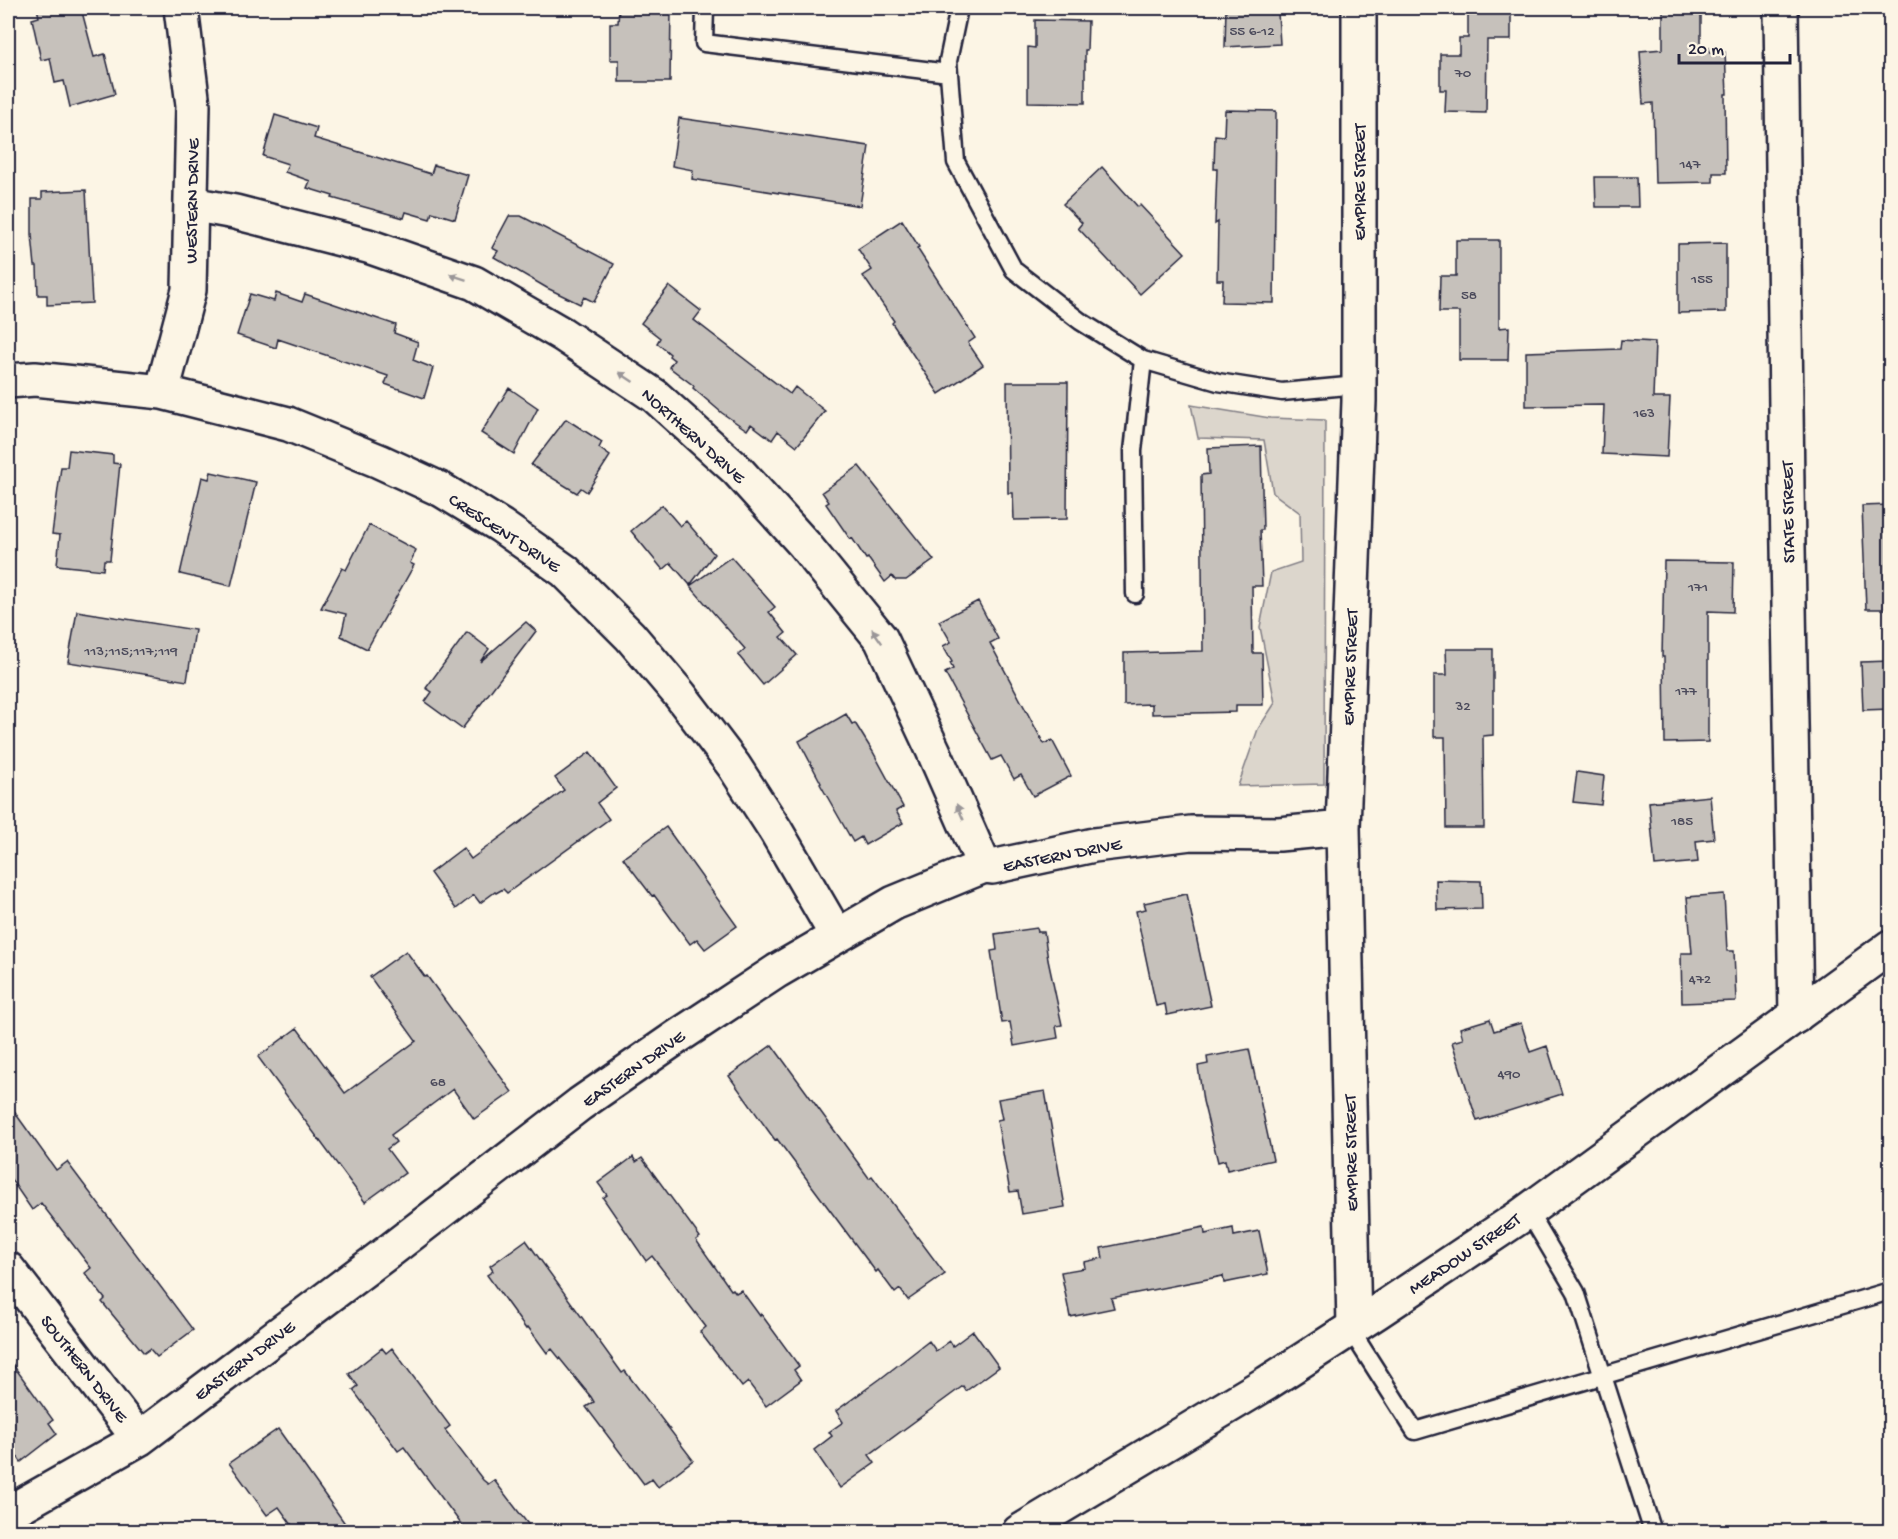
<svg xmlns="http://www.w3.org/2000/svg" width="1898" height="1539" viewBox="0 0 1898 1539" font-family="'Gochi Hand',sans-serif">
  <style>
    .green { fill: #dcd6cc; stroke: #7f7c84; stroke-width: 1.5 }
    .building { fill: #c6c1bb; stroke: #22223b; stroke-width: 1.5 }
    .lines { fill: none; stroke-linecap: round; stroke-linejoin: round }
    .service-casing { stroke: #22223b; stroke-width: 21 }
    .minor-casing { stroke: #22223b; stroke-width: 38 }
    .secondary-casing { stroke: #22223b; stroke-width: 38 }
    .service { stroke: #fcf5e5; stroke-width: 16 }
    .minor { stroke: #fcf5e5; stroke-width: 33 }
    .secondary { stroke: #fcf5e5; stroke-width: 33 }
    .oneway { fill: #9a9698 }
    .labels { text-anchor: middle; stroke-width: 6; stroke-linejoin: round; paint-order: stroke }
    .number-label { font-size: 15px; fill: #4b4a5b }
    .street-label { font-size: 18px; fill: #22223b; stroke: #fcf5e5 }
  </style>
  <rect width="100%" height="100%" fill="#fcf5e5"/>
  <filter id="ink" filterUnits="userSpaceOnUse"><feTurbulence type="fractalNoise" baseFrequency=".0167" numOctaves="2"/><feDisplacementMap in="SourceGraphic" scale="12" xChannelSelector="R" yChannelSelector="G"/><feConvolveMatrix kernelMatrix="1 2 1 2 8 2 1 2 1" color-interpolation-filters="sRGB"/></filter>
  <g filter="url(#ink)">
    <path class="green" d="M1191,405L1270,418L1325,420L1324,784L1238,786L1258,729L1275,703L1260,627L1271,572L1301,562L1300,513L1273,493L1264,440L1198,438Z"/>
    <path class="building" d="M37,8H81L94,57L105,54L115,94L70,107L64,81L55,83L50,58L41,60L32,19L39,17Z
      M619,8H671L670,82H619V60H610V23H618Z
      M1226,8H1270V14L1278,13L1280,44L1225,47Z
      M1663,8H1701V47H1709L1710,53L1725,52L1727,94H1725L1726,173H1713V182L1655,183L1653,103L1643,104L1640,51L1663,49Z
      M1468,11H1511V40H1487L1486,113L1445,112L1446,90H1440V54H1459V38H1468Z
      M1035,20L1088,21L1087,50H1085V103L1028,102V47L1035,48Z
      M1225,110L1276,111L1274,303L1222,302L1223,280H1217L1218,222L1215,224L1217,169H1214L1215,135L1224,136Z
      M275,115L317,128L314,138L431,174L434,165L468,175L455,219L432,212L430,219L406,212L404,218L332,198L333,196L307,188L310,181L285,172L288,164L263,156Z
      M679,118L869,146L860,206L692,179L693,170L672,166Z
      M1102,167L1138,207L1140,205L1185,253L1140,294L1078,228L1082,223L1063,204Z
      M1595,177H1637L1638,207H1596Z
      M86,190L92,303L47,305V295H38L37,266H35L32,235V199H42V192Z
      M509,216H521L614,264L594,302L584,297L580,304L547,288L494,257L498,251L492,248Z
      M902,220L919,247L917,248L975,338L968,343L983,365L939,394L892,323L894,321L863,276L872,270L858,249Z
      M1456,240H1499V328L1509,327L1508,360H1459V312H1439L1440,276H1456Z
      M1726,243V312L1678,313V244Z
      M669,286L701,311L694,320L790,394L795,387L825,411L797,446L778,431L772,440L751,424L747,430L722,413L693,388L694,386L669,367L674,360L669,356L670,354L657,343L660,338L641,323Z
      M276,293L302,302L305,294L396,325L394,333L418,342L413,360L433,368L424,398L385,384L388,376L278,339L276,348L237,335L250,294L274,301Z
      M1621,340L1655,342L1653,398H1670L1667,457L1602,454L1604,405L1526,406V352L1620,349Z
      M1007,382H1068L1067,519L1014,520L1013,493H1008Z
      M509,388L538,408L514,454L481,433Z
      M566,419L602,442L599,448L610,456L587,492L581,488L577,493L531,465Z
      M1261,446L1263,530H1260L1262,586H1252L1253,653H1262L1263,705H1236V712L1152,714V704L1124,705V653L1203,651L1201,475L1209,474L1208,448Z
      M69,450L113,455V463L120,464L110,560H104L103,570L57,565L60,535L52,534L61,467H67Z
      M859,466L934,560L906,580H895L892,576L885,582L868,558L866,559L852,538L850,539L826,504L829,502L822,492Z
      M211,472L256,482L231,586L180,574L202,477L209,479Z
      M662,505L680,526L686,521L714,554L690,585L671,563L663,570L631,531Z
      M1890,505V609H1866L1862,506Z
      M369,525L416,550L410,563L414,565L367,649L341,636L346,614L321,608L342,568L346,570Z
      M731,557L775,607L769,612L786,633L781,637L797,655L763,685L738,655L745,649L690,586Z
      M1664,561L1734,562L1733,612L1708,611V742L1665,743L1664,657H1662Z
      M978,601L998,639L990,643L1044,744L1052,740L1071,776L1033,796L1021,775L1014,779L1001,756L992,760L945,673L953,669L950,663L952,662L943,646L951,642L939,621Z
      M77,611L195,630L187,681L68,662Z
      M526,622L536,631L462,729L425,702L432,692L426,688L467,632L489,649L480,662Z
      M1446,649H1493V735L1483,736L1484,828H1446L1445,737H1434V675H1447Z
      M1890,661V709L1863,710L1861,662Z
      M846,714L852,724L855,723L873,752L903,807L896,811L903,823L865,845L861,837L853,842L820,784L821,783L799,741Z
      M590,752L616,788L597,803L609,819L507,893L503,889L496,893L495,892L480,903L474,895L456,909L430,873L463,848L471,859L564,790L555,778Z
      M1577,772L1604,776L1601,805L1573,802Z
      M1710,796L1714,839L1696,841L1698,862L1655,866L1649,802Z
      M666,827L737,926L705,949L697,939L690,944L654,895L652,896L623,858Z
      M1436,880L1481,881L1482,909L1437,910Z
      M1187,894L1211,1006L1167,1015L1165,1004L1156,1006L1136,911L1146,909L1144,903Z
      M1724,894L1727,951H1734L1736,1001L1682,1003L1681,953H1692L1687,897Z
      M1037,928L1038,932H1044L1048,960L1062,1025L1056,1026L1058,1038L1014,1046L1010,1022L1002,1023L991,951L997,950L995,934Z
      M406,951L425,977L427,976L512,1092L474,1119L453,1089L391,1135L396,1142L387,1149L405,1173L365,1202L258,1057L297,1028L345,1093L416,1041L370,977Z
      M1490,1019L1494,1031L1521,1023L1530,1052L1547,1046L1562,1094L1477,1121L1452,1042L1463,1039L1460,1028Z
      M772,1045L869,1178L872,1176L945,1274L908,1300L900,1289L895,1293L878,1270L876,1272L777,1139L775,1140L729,1076Z
      M1249,1049L1273,1160L1227,1170L1225,1160L1218,1162L1203,1101L1198,1066L1208,1064L1207,1057Z
      M1045,1091L1065,1207L1022,1214L1018,1191L1010,1192L997,1120L1002,1119L998,1099Z
      M8,1103L56,1170L67,1162L193,1330L157,1357L150,1349L144,1353L102,1302L105,1299L85,1273L91,1268L41,1203L32,1210L8,1175Z
      M633,1157L636,1162L642,1158L700,1237L696,1240L731,1290L733,1289L736,1293L741,1290L760,1316L761,1314L799,1366L794,1370L801,1380L766,1406L748,1382L742,1387L700,1332L706,1327L652,1256L646,1261L603,1198L607,1195L598,1183Z
      M1204,1227L1205,1234L1233,1228L1234,1236L1259,1231L1268,1274L1224,1283L1223,1276L1111,1298L1114,1308L1070,1317L1061,1272L1085,1268L1084,1262L1103,1258L1101,1248Z
      M526,1240L622,1373L625,1371L693,1460L658,1487L652,1479L644,1484L586,1407L594,1402L591,1397L552,1349L547,1353L528,1327L526,1329L487,1275L493,1271L490,1266Z
      M973,1331L999,1367L966,1391L963,1386L869,1455L875,1463L840,1488L814,1450L832,1436L829,1432L843,1422L836,1411L880,1379L929,1341L936,1351L950,1341L953,1346Z
      M382,1348L386,1353L392,1348L450,1426L445,1430L483,1480L488,1484L494,1480L534,1532H467L404,1447L398,1451L353,1390L358,1386L349,1374Z
      M8,1358L53,1420L49,1423L57,1434L21,1462L8,1443Z
      M278,1429L351,1532H297L279,1507L267,1515L229,1463Z"/>
    <g class="lines">
      <defs>
        <path id="service" d="M705,8L704,43L949,73
          M959,8L948,61L956,162L1014,270L1080,321L1143,360L1218,382L1282,392L1358,385
          M1135,594L1133,451L1143,360
          M1528,1211L1576,1292L1653,1532
          M1350,1329L1415,1431L1890,1291"/>
        <path id="minor" d="M1781,8L1787,489L1796,1016
          M191,204L235,212L368,246L474,283L562,334L655,396L737,470L804,544L881,639L933,750L984,866
          M8,381L35,379L162,392L288,424L379,461L442,490L501,526L565,571L630,636L680,695L734,766L776,831L837,936
          M162,392L189,290L193,105L181,8
          M8,1269L139,1439
          M1354,1327L1343,828L1359,401V8
          M8,1513L139,1439L392,1249L580,1104L677,1037L777,971L894,903L984,866L992,867L1094,845L1191,833L1279,834L1343,828"/>
        <path id="secondary" d="M1019,1532L1267,1383L1377,1312L1518,1218L1890,947"/>
      </defs>
      <use href="#service" class="service-casing"/>
      <use href="#minor" class="minor-casing"/>
      <use href="#secondary" class="secondary-casing"/>
      <use href="#service" class="service"/>
      <use href="#minor" class="minor"/>
      <use href="#secondary" class="secondary"/>
    </g>
    <defs><path id="oneway-solid" d="M-6-.8H1V-3.2L6.5 0L1 3.2V.8H-6Z" transform="scale(1.5)"/></defs>
    <g class="oneway">
      <use href="#oneway-solid" transform="translate(458 277) rotate(-161)"/>
      <use href="#oneway-solid" transform="translate(626 377) rotate(-146)"/>
      <use href="#oneway-solid" transform="translate(877 636) rotate(-125)"/>
      <use href="#oneway-solid" transform="translate(960 812) rotate(-114)"/>
    </g>
  </g>
  <g class="labels">
    <g class="number-label">
      <text x="1252" y="35">55 6-12</text>
      <text x="1463" y="77">70</text>
      <text x="1690" y="168">147</text>
      <text x="1702" y="283">155</text>
      <text x="1469" y="299">58</text>
      <text x="1644" y="417">163</text>
      <text x="1698" y="591">171</text>
      <text x="131" y="655">113;115;117;119</text>
      <text x="1686" y="695">177</text>
      <text x="1463" y="710">32</text>
      <text x="1682" y="825">185</text>
      <text x="1700" y="983">472</text>
      <text x="1509" y="1078">490</text>
      <text x="438" y="1086">68</text>
    </g>
    <g class="street-label">
      <text transform="translate(1359 182) rotate(-90)" y="6">EMPIRE STREET</text>
      <text transform="translate(191 201) rotate(-89)" y="6">WESTERN DRIVE</text>
      <text transform="translate(694 435) rotate(42)" y="6">NORTHERN DRIVE</text>
      <text transform="translate(1787 512) rotate(-91)" y="6">STATE STREET</text>
      <text transform="translate(505 532) rotate(33)" y="6">CRESCENT DRIVE</text>
      <text transform="translate(1349 667) rotate(-88)" y="6">EMPIRE STREET</text>
      <text transform="translate(1062 854) rotate(-11)" y="6">EASTERN DRIVE</text>
      <text transform="translate(633 1068) rotate(-35)" y="6">EASTERN DRIVE</text>
      <text transform="translate(1350 1153) rotate(-91)" y="6">EMPIRE STREET</text>
      <text transform="translate(1464 1253) rotate(-34)" y="6">MEADOW STREET</text>
      <text transform="translate(244 1360) rotate(-37)" y="6">EASTERN DRIVE</text>
      <text transform="translate(85 1368) rotate(52)" y="6">SOUTHERN DRIVE</text>
    </g>
  </g>
  <rect width="1898" height="1539" fill="none" stroke="#fcf5e5" stroke-width="30"/>
  <rect x="15" y="15" width="1868" height="1509" fill="none" stroke="#22223b" stroke-width="2" filter="url(#ink)"/>
  <path d="M1679 54v9h111v-9" fill="none" stroke="#22223b" stroke-width="3"/>
  <text x="1688" y="54" font-size="18" fill="#22223b" stroke="#fcf5e5" stroke-width="4.5" paint-order="stroke">20 m</text>
</svg>
